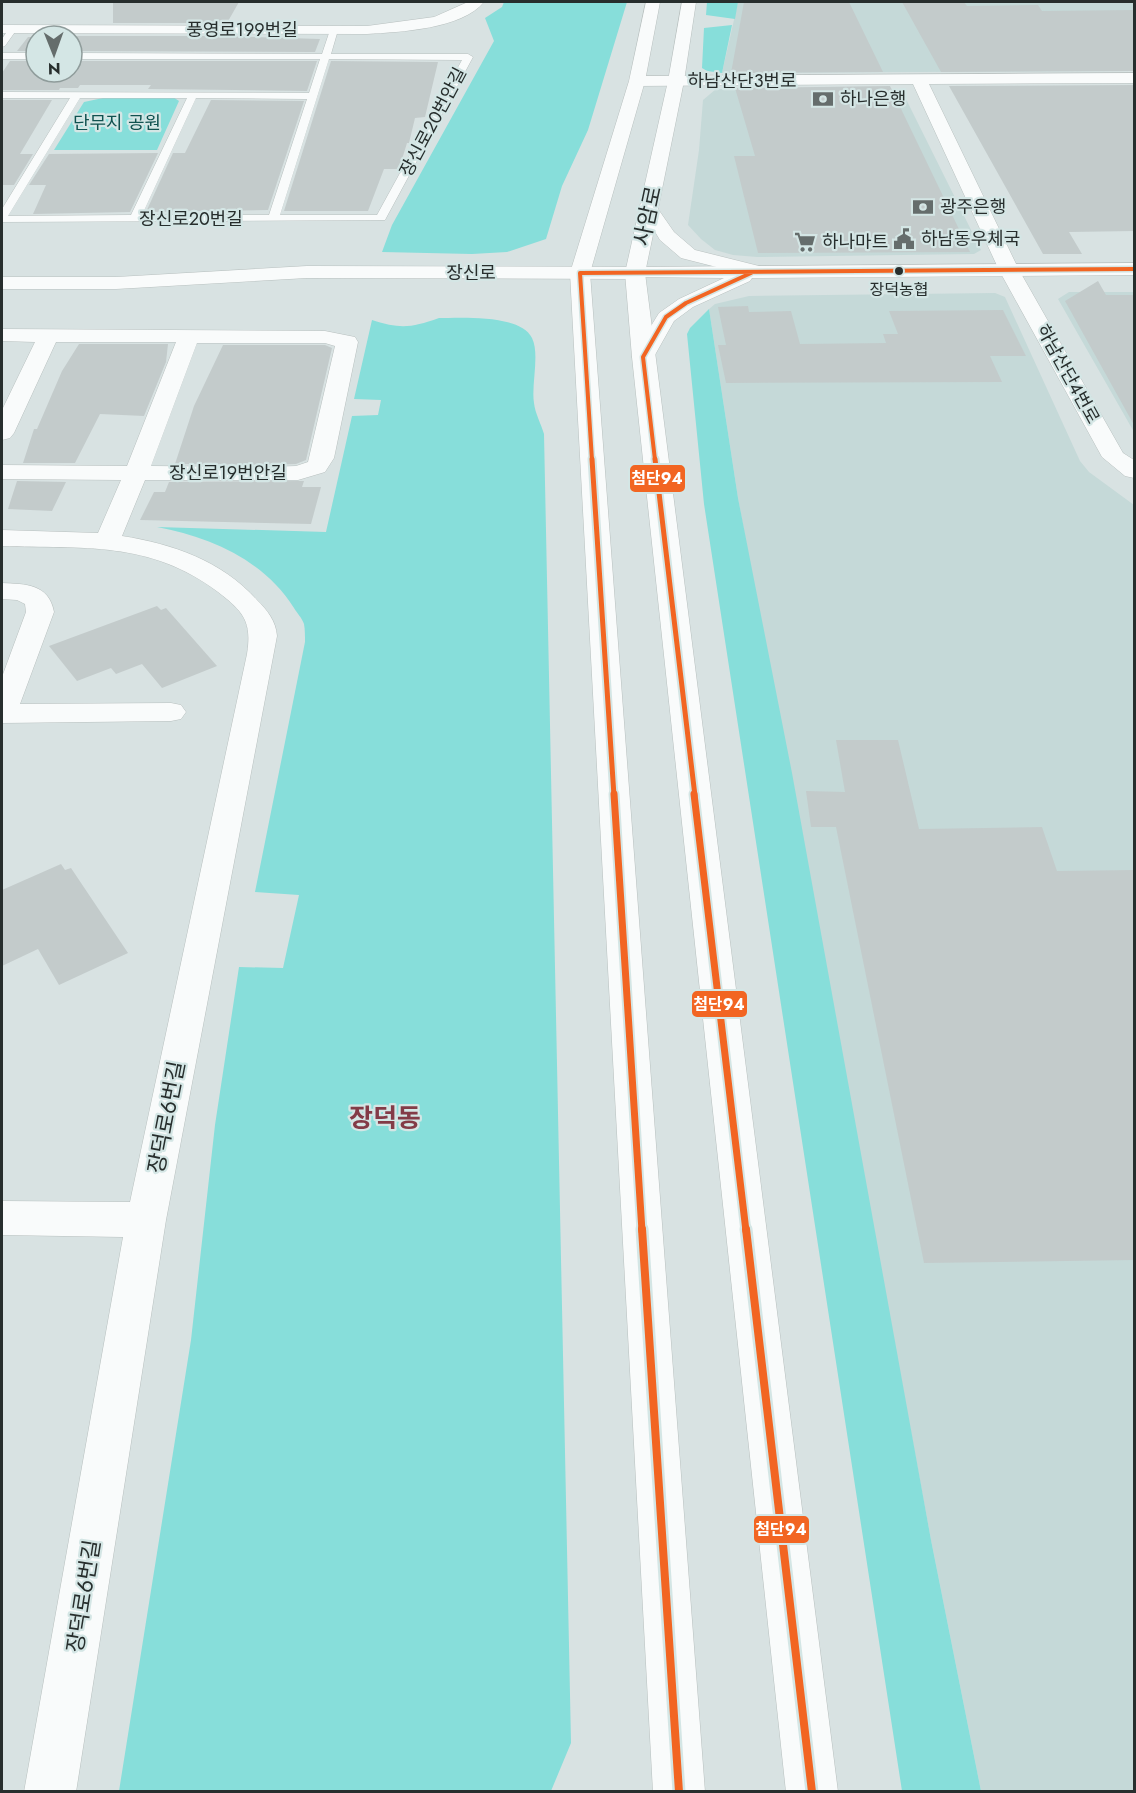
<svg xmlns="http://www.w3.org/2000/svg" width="1136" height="1793" viewBox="0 0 1136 1793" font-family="Jost,'Noto Sans KR',sans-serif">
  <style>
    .built { fill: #c5d9d8 }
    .green { fill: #87deda }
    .building { fill: #c3cbcb }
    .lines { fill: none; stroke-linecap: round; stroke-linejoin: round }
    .service-casing { stroke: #b8c0bf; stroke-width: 1 }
    .minor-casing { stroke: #b8c0bf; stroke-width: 1 }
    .tertiary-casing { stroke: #b8c0bf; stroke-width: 1 }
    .secondary-casing { stroke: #b8c0bf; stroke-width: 1 }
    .primary-casing { stroke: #b8c0bf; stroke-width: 1 }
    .service { fill: #f9fbfb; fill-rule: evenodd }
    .minor { fill: #f9fbfb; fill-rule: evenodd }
    .tertiary { fill: #f9fbfb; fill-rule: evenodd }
    .secondary { fill: #f9fbfb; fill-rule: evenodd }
    .primary { fill: #f9fbfb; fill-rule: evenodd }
    .bus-1-far3-casing { stroke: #d4e6e5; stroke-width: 7 }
    .bus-1-far2-casing { stroke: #d4e6e5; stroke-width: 9 }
    .bus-1-far1-casing { stroke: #d4e6e5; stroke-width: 11 }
    .bus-1-casing { stroke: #d4e6e5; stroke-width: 13 }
    .bus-1-far3 { stroke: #f26522; stroke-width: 4 }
    .bus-1-far2 { stroke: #f26522; stroke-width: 5 }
    .bus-1-far1 { stroke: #f26522; stroke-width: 7 }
    .bus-1 { stroke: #f26522; stroke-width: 8 }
    .bus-dot { fill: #272e2d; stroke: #d4e6e5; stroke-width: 2 }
    .labels { text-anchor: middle; stroke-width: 4.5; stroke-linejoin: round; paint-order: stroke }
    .far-bus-label { font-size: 16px; fill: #272e2d; stroke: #d4e6e5 }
    .far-street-label { font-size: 18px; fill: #272e2d; stroke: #d4e6e5 }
    .far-poi-label { font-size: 18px; fill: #272e2d; stroke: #d4e6e5; text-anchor: start }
    .far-park-label { font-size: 18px; fill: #105250; stroke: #d4e6e5 }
    .street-label { font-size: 22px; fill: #272e2d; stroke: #d4e6e5 }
    .quarter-label { font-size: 26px; font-weight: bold; fill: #833b47; stroke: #d4e6e5 }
    .line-badge { stroke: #d4e6e5; stroke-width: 2 }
    .badge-label { font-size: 16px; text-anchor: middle; font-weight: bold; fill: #fff }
  </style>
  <rect width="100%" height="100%" fill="#d8e2e2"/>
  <path class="built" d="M738,2H1134V71L722,73Z
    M716,89H894L902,91L981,250L974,254L757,257L733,255L715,250L701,239L688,225L699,150L703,100Z
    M1069,292H1134V432L1058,299Z
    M995,293L1005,297L1080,461L1089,472L1134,505V1791H981L931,1540L738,498L709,309L715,304L749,296Z"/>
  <path class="green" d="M504,2H627L588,130L562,186L546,239L507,252L472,254L382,252L392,225L494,41L485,18L502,7Z
    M707,2H738L735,19L706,15Z
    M732,25L722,73L707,71L702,68L704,28Z
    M173,97L179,101L157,150H54L84,102L103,98Z
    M709,309L738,498L792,773L931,1540L981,1791H902L704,504L687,334L690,328Z
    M439,318C461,318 520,314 532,338C540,354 531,385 534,403C535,413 541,424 544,434L571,1743L551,1791H119L191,1340L215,1125L239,967L283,968L299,895L255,892L305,642C305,637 305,629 304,624C302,618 297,613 294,608C264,560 210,537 157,527L326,532L352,416L378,415L381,400L354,399L372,320C400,329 411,328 439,318Z"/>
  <path class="building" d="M113,2H239L227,23H113Z
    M744,2H849L883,72L731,73Z
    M902,2H964L967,6L1038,5L1042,11L1134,10V71L941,72Z
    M62,36H220L320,39L315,52L72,51V36Z
    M28,37H36V51H17Z
    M10,61H36V72H72V61H317L307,91L148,89L151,85H80L78,88H60L59,90H2V73Z
    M331,61L438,62L425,117L415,118L409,143H407L399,169H384L368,211H284Z
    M1134,85V231L1069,232L1082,254H1043L949,86Z
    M890,86L970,252L758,253L734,156H755L735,88Z
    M2,100H52L20,154H33L14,185H2Z
    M211,100L304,101L268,210L146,212L173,153H185Z
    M158,153L130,212L33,214L46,185H29L49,154Z
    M1098,281L1106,295H1134V425L1065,301Z
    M748,306L749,312L791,311L800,344L886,343L883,334H898L889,311L1003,310L1026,356H990L1002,382L726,383L718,345H726L718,307Z
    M79,344H168L166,362L144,416L100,414L75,463H23L34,429H37L62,371Z
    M223,345H325L332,348L306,460L296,464L268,465L175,464L194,406Z
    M17,481L66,482L52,511L8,509Z
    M304,481L302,487H321L311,524L140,520L154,492H165L169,482Z
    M157,606L161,610L166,608L217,666L162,688L142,664L116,674L111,668L77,681L49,646Z
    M836,740H898L919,829L1042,827L1057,871L1134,870V1260L924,1263L836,827H811L806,791L845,792Z
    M61,864L65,870L71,868L128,953L59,985L38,949L2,966V890Z"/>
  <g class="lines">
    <defs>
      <path id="service" d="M10,27L17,29L5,46L2,47V39Z
        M334,27L338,30L331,54H468L473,57L385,220L2,222V209L70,98H2V92L309,93L320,59H72V53L322,54L330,30ZM329,59L462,60L377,215H280ZM80,98H187L131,215L8,216ZM196,98L307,99L269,215H142Z
        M2,53H36V59H2Z"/>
      <path id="minor" d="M468,2H484C462,29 400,32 367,34L2,33V25L367,26L434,17Z
        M1134,73V83L929,84L1019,270L1123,453L1134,460V478L1125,476L1102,457L999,270L913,84L637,86L629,81L637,76Z
        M2,329L325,331L355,337L358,342L334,458L325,472L298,480H145L122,536C173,544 222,561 257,600C267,610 276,621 277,636L166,1220L76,1792H24L123,1237L2,1235V1201L130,1202L247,654C252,622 244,612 218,592C149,540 83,549 2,546V530L98,533L121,480L2,479V465L127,466L176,342H56L14,433L10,438L2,440V410L35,342L2,341ZM197,343H325L335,346L308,462L296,466L268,467L151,466Z
        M2,583C26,584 49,584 54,612L20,704L171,703L181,705L186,712L181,719L171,721L2,723V677L26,612L25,604L17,600L2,599Z"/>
      <path id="tertiary" d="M1134,263V275L752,278L750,281L693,307L674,321L651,362L643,364L635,362L632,357L659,313L679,299L724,278L628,277L625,273L628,269L635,267Z"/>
      <path id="secondary" d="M307,266L635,267L642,269L645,273L642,277L635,279L307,278L116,289H2V277H116Z"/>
      <path id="primary" d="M646,2H660L645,81L590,273L705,1792H653L570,273L629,81Z
        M682,2H696L684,81L658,209L674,232L695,250L763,267L766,271L763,275L756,277L681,258L660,240L654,230L645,273L838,1792H786L632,357L625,273L668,81Z"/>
    </defs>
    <use href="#service" class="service-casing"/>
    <use href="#minor" class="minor-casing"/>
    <use href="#tertiary" class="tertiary-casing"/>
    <use href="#secondary" class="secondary-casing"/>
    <use href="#primary" class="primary-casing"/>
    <use href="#service" class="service"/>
    <use href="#minor" class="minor"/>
    <use href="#tertiary" class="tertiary"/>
    <use href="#secondary" class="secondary"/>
    <use href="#primary" class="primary"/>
    <defs>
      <path id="bus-1-far3" d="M592,460L580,273L1134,269
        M655,460L643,357L666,317L686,303L751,273"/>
      <path id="bus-1-far2" d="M592,459L614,796
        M655,459L695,796"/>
      <path id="bus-1-far1" d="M614,794L642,1231
        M694,794L746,1231"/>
      <path id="bus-1" d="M642,1229L679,1792
        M746,1229L812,1792"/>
    </defs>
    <use href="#bus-1-far3" class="bus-1-far3-casing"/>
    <use href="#bus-1-far2" class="bus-1-far2-casing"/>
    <use href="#bus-1-far1" class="bus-1-far1-casing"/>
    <use href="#bus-1" class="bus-1-casing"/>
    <use href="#bus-1-far3" class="bus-1-far3"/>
    <use href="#bus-1-far2" class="bus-1-far2"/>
    <use href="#bus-1-far1" class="bus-1-far1"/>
    <use href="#bus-1" class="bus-1"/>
  </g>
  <defs>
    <symbol id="bank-bare" viewBox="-9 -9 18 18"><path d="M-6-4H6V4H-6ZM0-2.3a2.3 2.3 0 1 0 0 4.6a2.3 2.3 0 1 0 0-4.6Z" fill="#656d6c" stroke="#d4e6e5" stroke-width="2.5" paint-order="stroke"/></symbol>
    <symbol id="civic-bare" viewBox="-9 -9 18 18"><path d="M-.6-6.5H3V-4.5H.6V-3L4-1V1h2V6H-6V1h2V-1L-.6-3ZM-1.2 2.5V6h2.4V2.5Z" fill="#656d6c" stroke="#d4e6e5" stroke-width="2.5" paint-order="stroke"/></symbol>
    <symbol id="supermarket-bare" viewBox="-9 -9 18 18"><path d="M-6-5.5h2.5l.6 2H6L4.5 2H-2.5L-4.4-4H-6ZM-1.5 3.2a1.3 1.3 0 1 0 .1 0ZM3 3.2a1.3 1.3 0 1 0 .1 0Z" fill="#656d6c" stroke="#d4e6e5" stroke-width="2.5" paint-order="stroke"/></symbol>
  </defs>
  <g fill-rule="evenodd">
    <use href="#bank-bare" x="808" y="84" width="30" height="30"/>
    <use href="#bank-bare" x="908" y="192" width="30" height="30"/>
    <use href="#civic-bare" x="889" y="224" width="30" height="30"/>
    <use href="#supermarket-bare" x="790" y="227" width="30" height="30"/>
  </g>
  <circle class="bus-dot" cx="899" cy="271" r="5"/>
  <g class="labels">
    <g class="far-bus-label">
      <text x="899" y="295">장덕농협</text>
    </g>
    <g class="far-street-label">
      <text x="242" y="36">풍영로199번길</text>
      <text x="742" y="87">하남산단3번로</text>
      <text transform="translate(433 122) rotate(-62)" y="6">장신로20번안길</text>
      <text x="191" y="225">장신로20번길</text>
      <text x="471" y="279">장신로</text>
      <text transform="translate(1068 374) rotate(61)" y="6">하남산단4번로</text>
      <text x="228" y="479">장신로19번안길</text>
    </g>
    <g class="far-poi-label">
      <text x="840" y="105">하나은행</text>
      <text x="940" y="213">광주은행</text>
      <text x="921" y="245">하남동우체국</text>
      <text x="822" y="248">하나마트</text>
    </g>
    <g class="far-park-label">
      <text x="117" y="129">단무지 공원</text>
    </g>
    <g class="street-label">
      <text transform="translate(647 216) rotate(-78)" y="8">사암로</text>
      <text transform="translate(166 1117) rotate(-79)" y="8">장덕로6번길</text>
      <text transform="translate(83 1596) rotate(-81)" y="8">장덕로6번길</text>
    </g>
    <g class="quarter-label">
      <text x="385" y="1127">장덕동</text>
    </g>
  </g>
  <g class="line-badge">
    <rect x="629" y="464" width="57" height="29" rx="6" fill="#f26522"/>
    <rect x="691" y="990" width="57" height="28" rx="6" fill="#f26522"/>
    <rect x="753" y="1515" width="57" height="29" rx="6" fill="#f26522"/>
  </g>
  <g class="badge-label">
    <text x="657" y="484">첨단94</text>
    <text x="719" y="1010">첨단94</text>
    <text x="781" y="1535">첨단94</text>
  </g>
  <rect width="1136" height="1793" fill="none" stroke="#272e2d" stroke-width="6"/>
  <g transform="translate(54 54) rotate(179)"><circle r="28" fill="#d4e6e5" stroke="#8f9c9b" stroke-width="1.5"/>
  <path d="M0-4.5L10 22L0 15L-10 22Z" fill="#656d6c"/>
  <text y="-9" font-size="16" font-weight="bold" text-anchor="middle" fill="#272e2d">N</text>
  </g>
</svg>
